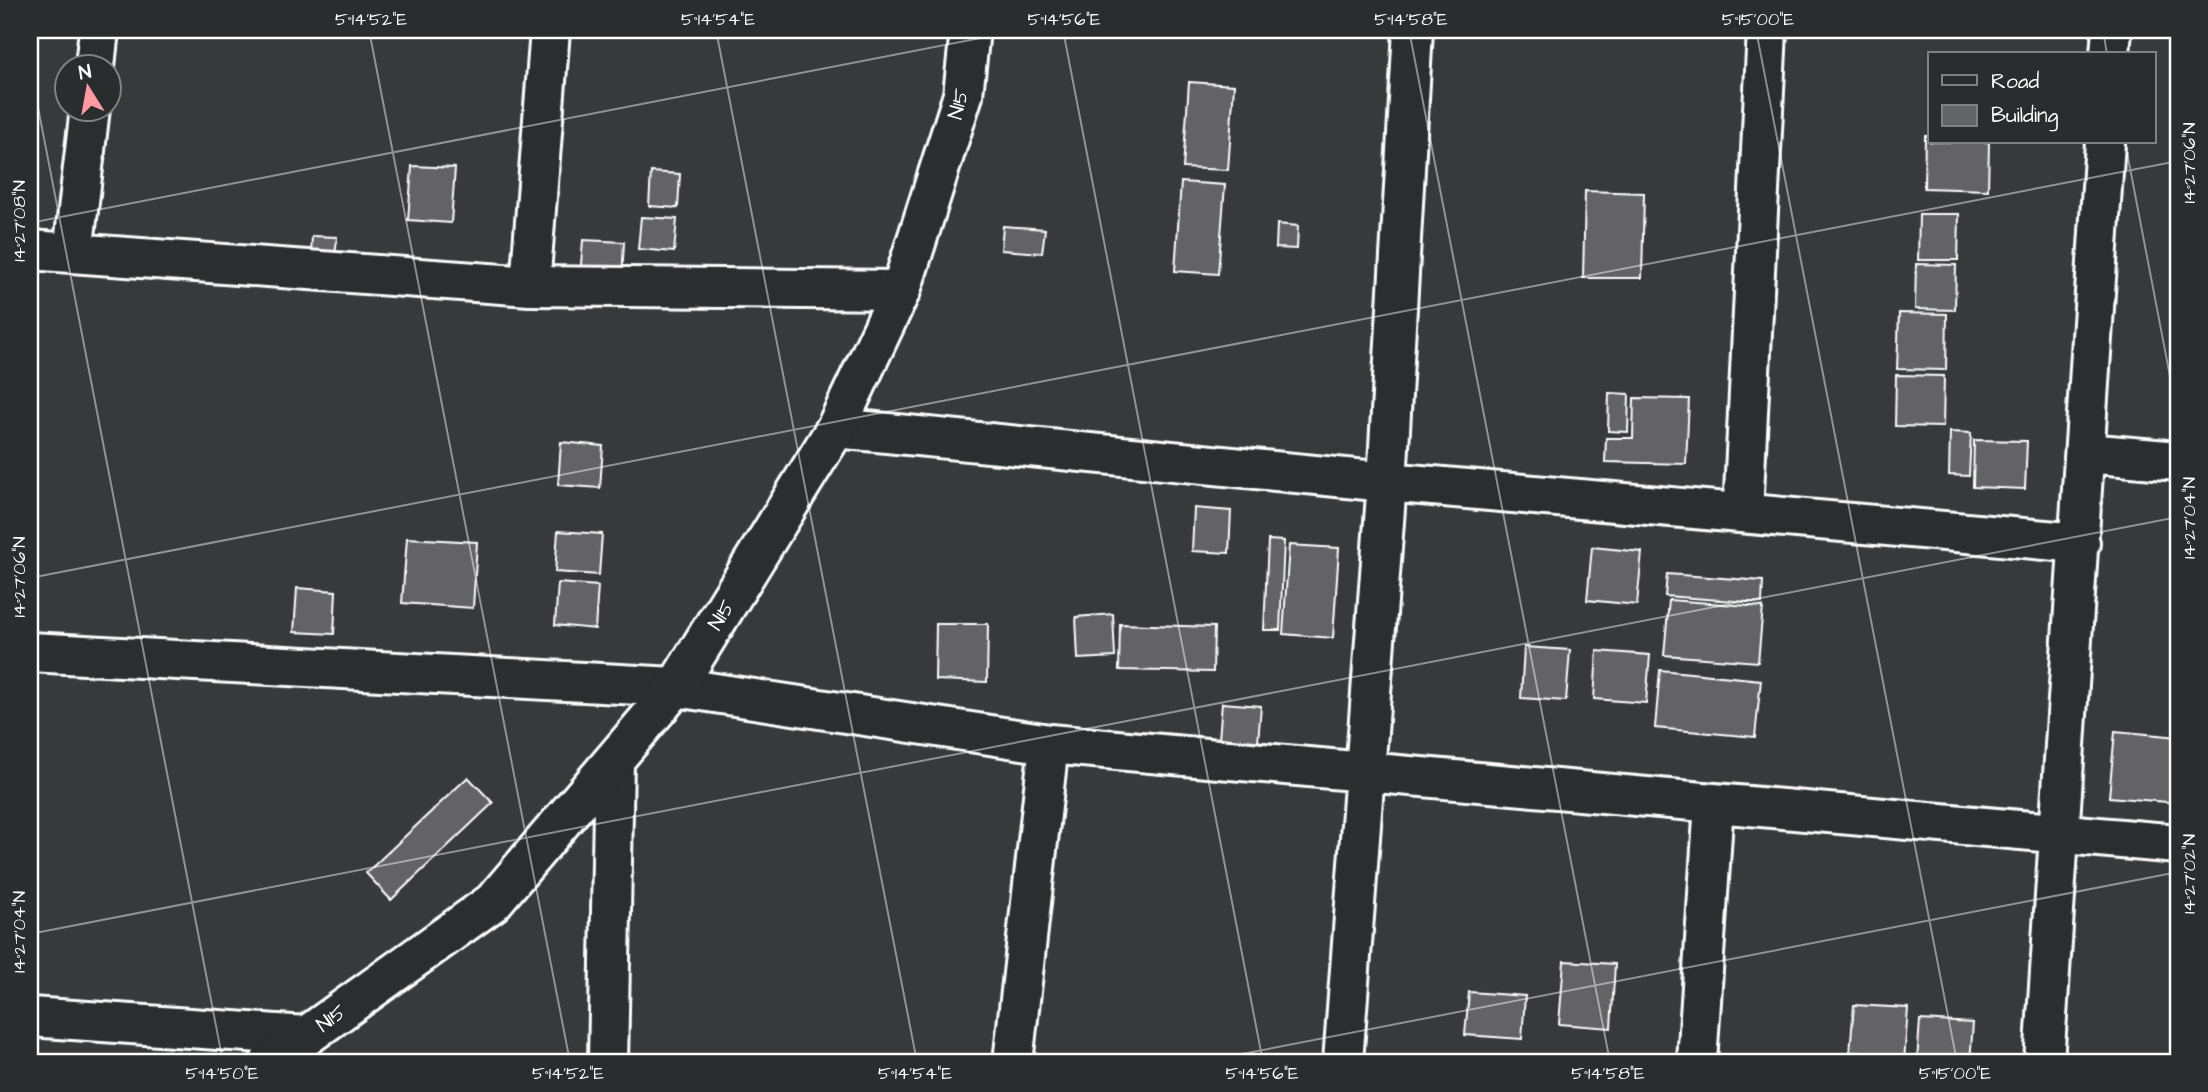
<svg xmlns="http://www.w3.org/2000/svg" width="2208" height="1092" viewBox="0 0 2208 1092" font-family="'Architects Daughter',sans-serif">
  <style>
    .building { fill: #636465; stroke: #fff; stroke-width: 2 }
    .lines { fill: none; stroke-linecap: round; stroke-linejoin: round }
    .minor-casing { stroke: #fff; stroke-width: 44 }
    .primary-casing { stroke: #fff; stroke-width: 44 }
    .minor { stroke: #2a2d2e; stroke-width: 38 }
    .primary { stroke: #2a2d2e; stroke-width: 38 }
    .ticks { fill: none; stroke: #fff; stroke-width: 2; stroke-opacity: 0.45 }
    .labels { text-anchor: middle; stroke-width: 7; stroke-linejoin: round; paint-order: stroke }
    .street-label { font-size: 21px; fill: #fff; stroke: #2a2d2e }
    .neatline { fill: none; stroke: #fff; stroke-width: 2.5 }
    .ticks-label { font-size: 18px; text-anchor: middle; fill: #fff }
  </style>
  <rect width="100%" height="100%" fill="#373a3b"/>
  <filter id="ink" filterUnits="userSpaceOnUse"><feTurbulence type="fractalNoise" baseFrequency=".0143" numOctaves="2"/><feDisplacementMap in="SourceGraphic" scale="14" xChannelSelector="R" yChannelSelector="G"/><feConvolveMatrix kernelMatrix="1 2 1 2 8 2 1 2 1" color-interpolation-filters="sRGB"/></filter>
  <g filter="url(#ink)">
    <path class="building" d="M1155,30H1183L1182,38L1155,37Z
      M1189,82L1234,85L1228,170L1183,168Z
      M1925,136H1930V142H1989L1988,190L1924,188Z
      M412,166L455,168L451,223L408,220Z
      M651,172L680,174L678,208L649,206Z
      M1181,182L1225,185L1218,274L1175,271Z
      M1585,191L1644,193L1642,278H1583Z
      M1919,214H1959L1958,260H1918Z
      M641,217L677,219L674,252L638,249Z
      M1277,224L1298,226L1297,249L1276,248Z
      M1003,226L1045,229L1042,253L1001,250Z
      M312,236L337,237L335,257L311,255Z
      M583,240L624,242L622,279L580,276Z
      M1916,264L1956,265L1955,310L1915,309Z
      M1899,313L1947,314L1946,370L1897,369Z
      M1896,375L1944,376L1943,427L1895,426Z
      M1609,393L1629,394L1628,432L1608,431Z
      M1634,398L1689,399L1686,464L1605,462L1606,438H1633Z
      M1950,432L1971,433L1969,476L1949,475Z
      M1974,440L2027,441L2025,489L1973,487Z
      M561,442L603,446L600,488L558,485Z
      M1194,508L1231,511L1229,553L1192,551Z
      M558,531L602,534L599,575L555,572Z
      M407,538L477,542L473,608L402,603Z
      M1268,540L1284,541L1280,630H1264Z
      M1289,545L1339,548L1333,638L1283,634Z
      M1592,547L1642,552L1637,605L1587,600Z
      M1667,574L1763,581L1762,603L1665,596Z
      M558,583L598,586L595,629L555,625Z
      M297,588L336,591L334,634L294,632Z
      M1669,600L1763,607L1758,662L1664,655Z
      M1113,614L1115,657L1078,659L1076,617Z
      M936,624H988L987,682L935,680Z
      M1120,624L1214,627L1213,672L1119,670Z
      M1524,647L1570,650L1566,701L1521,698Z
      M1597,651L1650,655L1646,703L1594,699Z
      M1660,670L1761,680L1755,737L1655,728Z
      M1222,703L1261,706L1258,742L1219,739Z
      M2115,731L2178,737V803L2109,797Z
      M468,777L493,803L391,900L366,873Z
      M1564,961L1615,964L1611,1028L1559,1024Z
      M1469,992L1525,996L1522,1039L1465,1035Z
      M1854,1005L1908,1008L1904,1062H1867L1868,1053L1850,1052Z
      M1920,1020L1973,1023L1970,1062H1917Z"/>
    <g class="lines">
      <defs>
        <path id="minor" d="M2110,54L2112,30
          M95,66L99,30
          M30,250L530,286L901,290
          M73,253L90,108
          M530,286L550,30
          M836,428L1387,482L2080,543
          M2086,453L2178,461
          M1743,513L1767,30
          M30,652L676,687L1049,744L2178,844
          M30,1017L306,1036
          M608,1062L614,761
          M1013,1062L1049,744
          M1343,1062L1387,482L1413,30
          M1697,1062L1714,803
          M2044,1062L2105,142"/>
        <path id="primary" d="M270,1062L493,902L676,687L836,428L901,290L963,95L970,30"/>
      </defs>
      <use href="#minor" class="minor-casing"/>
      <use href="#primary" class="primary-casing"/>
      <use href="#minor" class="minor"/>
      <use href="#primary" class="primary"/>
    </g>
  </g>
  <path class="ticks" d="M369,30L570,1062M716,30L917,1062M1063,30L1263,1062M1409,30L1610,1062M1756,30L1957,1062M2103,30L2107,54M30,66L223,1062M2125,142L2178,418M30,223L1022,30M30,578L2178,161M30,934L2178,517M1201,1062L2178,872"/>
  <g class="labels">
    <g class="street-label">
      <text transform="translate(958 104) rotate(-76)" y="7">N15</text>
      <text transform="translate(721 615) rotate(-58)" y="7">N15</text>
      <text transform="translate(331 1018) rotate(-36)" y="7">N15</text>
    </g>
  </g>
  <rect width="2208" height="1092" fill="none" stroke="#2a2d2e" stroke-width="77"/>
  <rect x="1928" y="52" width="228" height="91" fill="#2a2d2e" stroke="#7f8182" stroke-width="2"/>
  <rect x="1942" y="75" width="35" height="10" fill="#2a2d2e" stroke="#7f8182" stroke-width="2"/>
  <text x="1991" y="88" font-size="21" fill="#ffffff">Road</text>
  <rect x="1942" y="105" width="35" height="21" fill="#636465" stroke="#7f8182" stroke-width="2"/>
  <text x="1991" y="122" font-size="21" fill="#ffffff">Building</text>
  <g transform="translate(88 88) rotate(349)"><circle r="33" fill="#2a2d2e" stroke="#7f8182" stroke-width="2"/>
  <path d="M0-5L12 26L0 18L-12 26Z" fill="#ff9aa2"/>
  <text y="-10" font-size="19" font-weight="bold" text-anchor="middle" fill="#ffffff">N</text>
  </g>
  <rect x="38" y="38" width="2132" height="1016" class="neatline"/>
  <g class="ticks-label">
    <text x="371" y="25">5°14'52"E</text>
    <text x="718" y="25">5°14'54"E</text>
    <text x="1064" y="25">5°14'56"E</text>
    <text x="1411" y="25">5°14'58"E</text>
    <text x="1758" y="25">5°15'00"E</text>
    <text transform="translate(2189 163) rotate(-90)" y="6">14°27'06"N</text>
    <text transform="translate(19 221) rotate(-90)" y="6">14°27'08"N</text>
    <text transform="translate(2189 518) rotate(-90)" y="6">14°27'04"N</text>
    <text transform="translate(19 577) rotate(-90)" y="6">14°27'06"N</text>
    <text transform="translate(2189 874) rotate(-90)" y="6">14°27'02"N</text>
    <text transform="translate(19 932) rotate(-90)" y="6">14°27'04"N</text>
    <text x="222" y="1079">5°14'50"E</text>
    <text x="568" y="1079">5°14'52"E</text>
    <text x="915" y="1079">5°14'54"E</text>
    <text x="1262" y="1079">5°14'56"E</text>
    <text x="1608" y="1079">5°14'58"E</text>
    <text x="1955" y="1079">5°15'00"E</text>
  </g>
</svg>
